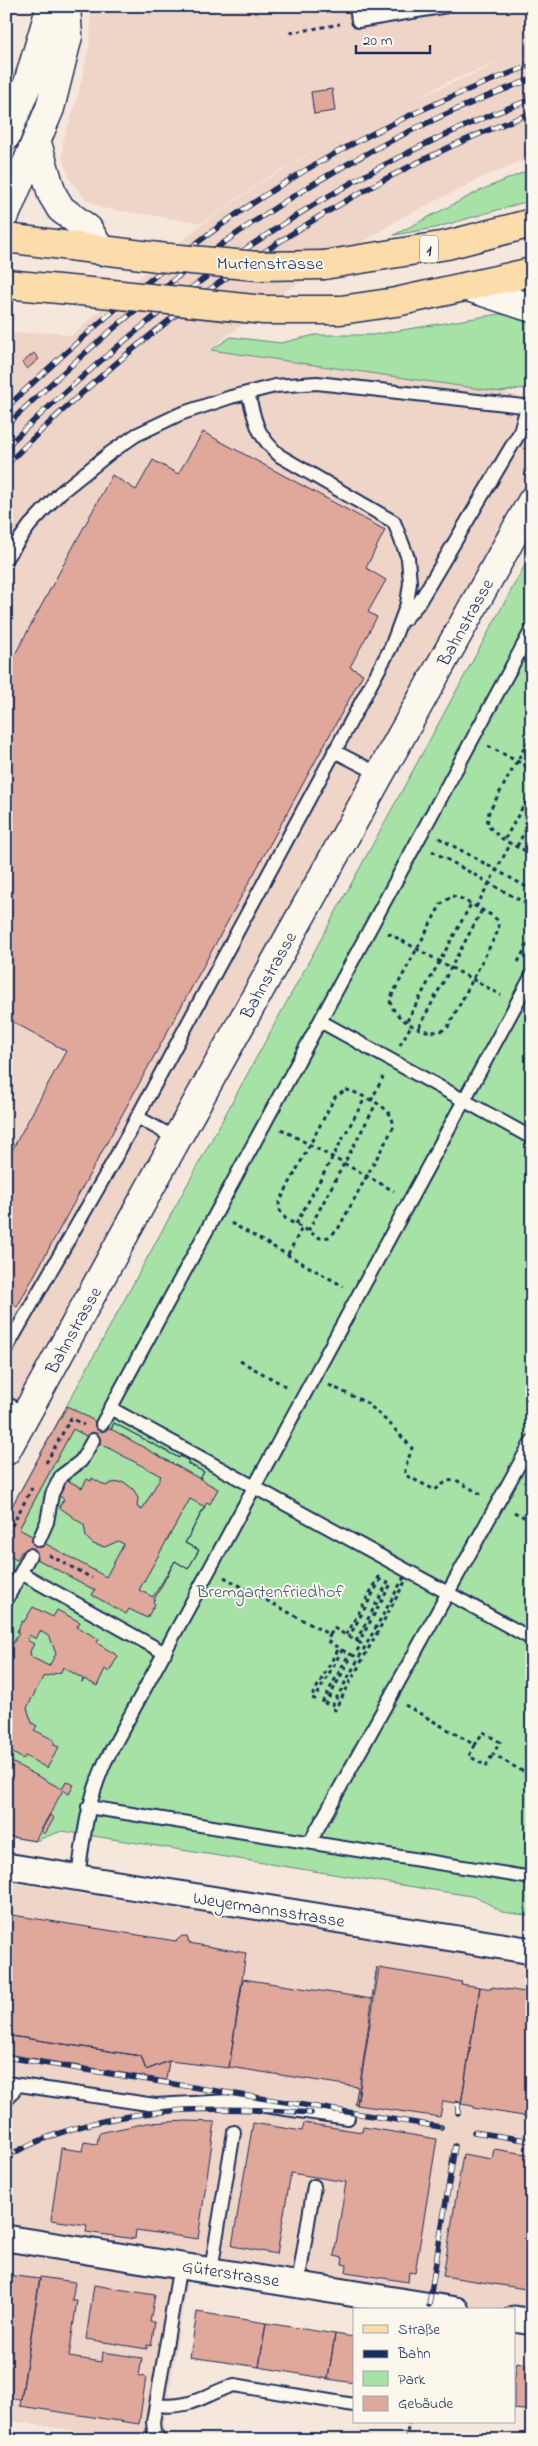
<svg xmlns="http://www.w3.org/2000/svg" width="538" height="2446" viewBox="0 0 538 2446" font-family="'Indie Flower',sans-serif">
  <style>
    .built { fill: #efd4c8 }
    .green { fill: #a6e1a6; stroke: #608882 }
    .building { fill: #e0a79b; stroke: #1b2f5e; fill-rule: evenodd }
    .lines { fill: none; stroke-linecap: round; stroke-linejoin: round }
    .lane-casing { stroke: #1b2f5e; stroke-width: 16 }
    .street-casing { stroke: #1b2f5e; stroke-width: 29 }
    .secondary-casing { stroke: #1b2f5e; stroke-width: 31 }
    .primary-casing { stroke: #1b2f5e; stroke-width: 31 }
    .path { stroke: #1b2f5e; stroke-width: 3; stroke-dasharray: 4 4; stroke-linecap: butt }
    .lane { stroke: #fbf7ec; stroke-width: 12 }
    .street { stroke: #fbf7ec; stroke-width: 25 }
    .secondary { stroke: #fbf7ec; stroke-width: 28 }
    .primary { stroke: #fddcac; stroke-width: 28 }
    .rail-casing { stroke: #1b2f5e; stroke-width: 5.5 }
    .rail { stroke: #fbf7ec; stroke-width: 4; stroke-dasharray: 11; stroke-linecap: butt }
    .primary-bridge-casing { stroke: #1b2f5e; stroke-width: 31; stroke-linecap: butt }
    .primary-bridge { stroke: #fddcac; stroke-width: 28 }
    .labels { text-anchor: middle; stroke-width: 4; stroke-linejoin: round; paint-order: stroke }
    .shield { fill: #fbf7ec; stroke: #5e6b89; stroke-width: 1 }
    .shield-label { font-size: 16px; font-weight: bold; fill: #1b2f5e }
    .street-label { font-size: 18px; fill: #1b2f5e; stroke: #fbf7ec }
    .park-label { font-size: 18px; fill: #3e5c70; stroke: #fbf7ec }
  </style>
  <rect width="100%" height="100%" fill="#f6e7dc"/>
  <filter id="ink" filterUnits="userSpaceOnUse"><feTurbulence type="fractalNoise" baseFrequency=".02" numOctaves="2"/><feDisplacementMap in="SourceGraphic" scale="10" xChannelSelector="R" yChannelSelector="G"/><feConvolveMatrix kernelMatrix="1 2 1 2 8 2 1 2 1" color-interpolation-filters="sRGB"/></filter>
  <g filter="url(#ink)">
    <path class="built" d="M91,6H532V157L487,175L401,218L286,291L209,350L501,392L532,399V501L6,1451V336L15,333L56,332L71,336L198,227L264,181L315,151L404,104L510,58L448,82L404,104L314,151L264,180L202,223L102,208L87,200L70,180L62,157L63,141L78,96L90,42Z
      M6,1882L532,1965V2335L514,2332V2310H384L188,2277L164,2424L166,2430L170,2433L168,2440H134L6,2420Z"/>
    <path class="green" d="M532,169V200L435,228L394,235L481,190Z
      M499,314L523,318L532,321V384L524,388L501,392L211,350L231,337L281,343L315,335H372Z
      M532,552V1916L502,1912L477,1897L62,1831L35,1841L6,1836V1517Z"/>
    <path class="building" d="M332,89L335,111L314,114L311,92Z
      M34,353L39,359L27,369L22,363Z
      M203,432L385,530L366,568L386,580L368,612L377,617L350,667L363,674L17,1307L13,1304L6,1316V1161L66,1051L6,1018V671L112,475L136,490L153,460L178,474Z
      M67,1406L111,1430L114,1423L179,1458L180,1456L189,1461L187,1463L204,1472L200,1479L218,1489L210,1504L207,1502L185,1543L199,1550L188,1569L175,1561L155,1598L153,1602L155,1604L147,1618L129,1609L126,1614L92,1595L95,1590L91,1588L22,1551L17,1560L6,1555V1517ZM73,1429L161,1476L142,1510L137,1507L138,1497L133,1489L124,1482L111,1483L106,1486L92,1478L91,1481L87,1479L82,1488L63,1478L54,1493L64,1499L59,1507L84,1525L86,1537L93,1544L105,1547L118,1541L124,1544L106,1577L19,1529Z
      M114,1423L179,1458L180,1456L189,1461L187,1463L204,1472L200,1479L111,1429Z
      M190,1499L205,1507L185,1543L199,1550L188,1569L175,1561L153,1597L139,1590Z
      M33,1607L53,1617L57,1610L80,1622L77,1627L99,1639L97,1643L118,1656L109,1672L105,1669L97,1686L84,1679L82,1683L83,1679L63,1667L61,1672L43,1677L27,1708L32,1723L37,1726L34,1730L54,1740V1745L59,1747L47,1768L25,1756L23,1759L6,1749V1667L10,1661L6,1659V1655L19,1633L17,1632L22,1621L24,1622ZM40,1631L50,1637L56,1654L49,1666L31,1657L30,1651L34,1644L27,1640L29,1635L36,1639Z
      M6,1759L62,1789L66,1781L74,1785L69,1794L63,1790L35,1841L6,1836Z
      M50,1815L54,1818L45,1834L41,1831Z
      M6,1914L176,1941L182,1936L187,1937L189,1943L246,1953L229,2068L169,2061L146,2070L141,2056L11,2036L6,2041Z
      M377,1967L357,2105L355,2104L358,2087L229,2067L243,1979L372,1999Z
      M379,1968L462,1982L461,1984L480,1987L461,2104L443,2101L440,2117L357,2105Z
      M480,1987L492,1989V1987L532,1993L530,2117L473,2108V2106L461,2104Z
      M11,2036L141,2056L146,2070L169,2061L166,2080L6,2054V2041Z
      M187,2121L215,2122L198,2239L136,2230L135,2239L86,2232L87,2225L51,2220L61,2148L82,2151L84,2142L97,2144L99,2133L147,2123Z
      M253,2123L302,2131L304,2123L362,2132L363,2127L437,2139L415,2273L409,2272L408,2282L346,2272L347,2265L342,2264L343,2258L334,2256L346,2182L291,2173L277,2254L232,2246Z
      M494,2149L532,2155V2290L443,2276L463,2154L492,2159Z
      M6,2275L40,2279L21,2400L6,2398Z
      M40,2277L75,2282L72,2300H77L69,2357L102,2362L103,2352L142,2358L139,2376L146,2377L139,2424L20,2406Z
      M94,2285L155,2295L150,2322H155L151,2346L147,2345V2349L86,2339Z
      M197,2312L266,2323L259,2367L190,2357Z
      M266,2323L335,2334L328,2379L259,2367Z
      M335,2334L354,2337V2383L328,2379Z
      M517,2362L532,2365V2411L514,2409V2382Z"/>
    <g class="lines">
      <defs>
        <path id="lane" d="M356,6L358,21L447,6
          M6,558L30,525L60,493L110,453L136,435L180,414L231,397L275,386L317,383L532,407
          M405,619L418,604L520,432L527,407
          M334,751L379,774
          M320,1021L532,1138
          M137,1117L177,1139
          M6,1349L113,1162L391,647L407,604L410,583L408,558L394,522L280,456C256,434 256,424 248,393
          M6,1403L27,1415
          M110,1408L532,1639
          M102,1424L532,629
          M39,1540L47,1522L52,1494L61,1476L81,1461L93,1440
          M21,1573L165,1653
          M6,1601L30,1555
          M88,1807L532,1878
          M310,1842L532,1441
          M78,1877C84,1834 87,1803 105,1762L532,975
          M6,2083L155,2105L230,2101L348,2118
          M6,2100L18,2085
          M211,2270L234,2132
          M298,2284L314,2186
          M156,2405C193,2409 201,2396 234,2385L354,2405
          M160,2440L154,2432L153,2422L180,2265"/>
        <path id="street" d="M6,1866L532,1951
          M6,2238L456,2310
          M514,2319L532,2322"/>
        <path id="secondary" d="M6,136L28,83L51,6
          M37,143L52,194L61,209L88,229L101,251
          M6,213L50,108L68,36L66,6
          M468,287L532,308
          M6,1451L175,1142L532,501"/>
        <path id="primary" d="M6,238L158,257
          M324,265L447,245L532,223
          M6,284L112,294
          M264,310H341L396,302L532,272"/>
      </defs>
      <use href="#lane" class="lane-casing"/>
      <use href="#street" class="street-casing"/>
      <use href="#secondary" class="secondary-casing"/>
      <use href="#primary" class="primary-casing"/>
      <path class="path" d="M6,23L11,6
        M290,33L340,24
        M532,734L489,812C488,816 487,821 488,824C491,834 522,852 532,852
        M488,746L532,769
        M439,838L532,890
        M505,839L532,790
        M517,846L532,818
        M432,851L532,907
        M452,896L458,897L493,916L497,920L499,929L448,1027C433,1042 390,1019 390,999L441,904Z
        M476,907L511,843
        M388,933L501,995
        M518,962L532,936
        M407,1021L471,904
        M419,1027L482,910
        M400,1045L412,1024
        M346,1090L352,1091C367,1099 396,1107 393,1128L338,1229L329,1237L320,1238L286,1219L280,1211L279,1203L335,1097Z
        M371,1101L383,1077
        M281,1129L394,1191
        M231,1223L343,1286
        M296,1224L365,1098
        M308,1231L376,1104
        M288,1254L302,1228
        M240,1361L287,1387
        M329,1385L367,1403L390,1424L412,1448L405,1469V1475L435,1490L447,1481L456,1480L482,1495
        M46,1463L71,1418L84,1425
        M514,1512L532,1521
        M8,1533L32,1488
        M49,1555L92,1578
        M224,1577L330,1635L327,1641L342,1650L315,1699L311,1698L339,1648
        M404,1577L407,1578L335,1710L331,1708Z
        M330,1635L334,1628L349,1637L382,1577
        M346,1635L380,1575
        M349,1637L359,1642L392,1582
        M356,1641L389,1580
        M342,1650L352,1655L325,1705L322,1703L349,1654
        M352,1655L354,1656L361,1644L359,1642
        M405,1705L475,1745L483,1732L500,1742L493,1754L532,1777
        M475,1745L469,1756L486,1766L493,1754
        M406,2440L409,2422"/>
      <use href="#lane" class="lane"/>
      <use href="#street" class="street"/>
      <use href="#secondary" class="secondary"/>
      <use href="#primary" class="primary"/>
      <defs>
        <path id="rail" d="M6,408C65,352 126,298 189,249C292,169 410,109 532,65
          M6,426C161,276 328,153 532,79
          M6,447C160,299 330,173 532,99
          M6,465C152,318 337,185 532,113
          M6,2057L441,2127
          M458,2113V2103
          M474,2132L532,2141
          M6,2157C99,2105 208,2105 311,2113
          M429,2305L455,2146"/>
      </defs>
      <use href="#rail" class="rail-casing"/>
      <use href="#rail" class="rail"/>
      <defs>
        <path id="primary-bridge" d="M158,257L258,266L324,265
          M112,294L264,310"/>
      </defs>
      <use href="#primary-bridge" class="primary-bridge-casing"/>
      <use href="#primary-bridge" class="primary-bridge"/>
    </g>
  </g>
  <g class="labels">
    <rect class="shield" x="420" y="235.5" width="18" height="27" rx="4"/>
    <g class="shield-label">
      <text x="429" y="255">1</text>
    </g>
    <g class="street-label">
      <text x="270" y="269">Murtenstrasse</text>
      <text transform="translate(465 622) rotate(-61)" y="6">Bahnstrasse</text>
      <text transform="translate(268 975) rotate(-61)" y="6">Bahnstrasse</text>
      <text transform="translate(73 1330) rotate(-61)" y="6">Bahnstrasse</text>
      <text transform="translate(269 1909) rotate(9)" y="6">Weyermannsstrasse</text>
      <text transform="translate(231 2273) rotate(9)" y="6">Güterstrasse</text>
    </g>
    <g class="park-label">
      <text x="270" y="1597">Bremgartenfriedhof</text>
    </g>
  </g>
  <rect width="538" height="2446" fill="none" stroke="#fbf7ec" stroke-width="25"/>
  <rect x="12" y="12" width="513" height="2421" fill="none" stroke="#1b2f5e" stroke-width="2" filter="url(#ink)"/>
  <rect x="353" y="2308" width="162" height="115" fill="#fbf7ec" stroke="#a1a7b3"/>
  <rect x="363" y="2325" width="25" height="8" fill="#fddcac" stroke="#a1a7b3"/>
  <text x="398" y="2334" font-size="15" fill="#1b2f5e">Straße</text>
  <rect x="363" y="2350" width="25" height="8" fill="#1b2f5e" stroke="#a1a7b3"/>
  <text x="398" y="2358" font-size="15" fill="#1b2f5e">Bahn</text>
  <rect x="363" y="2371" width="25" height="15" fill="#a6e1a6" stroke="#a1a7b3"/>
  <text x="398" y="2384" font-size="15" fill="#1b2f5e">Park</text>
  <rect x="363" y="2396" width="25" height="15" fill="#e0a79b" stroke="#a1a7b3"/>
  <text x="398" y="2408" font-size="15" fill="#1b2f5e">Gebäude</text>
  <path d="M356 45v8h74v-8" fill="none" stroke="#1b2f5e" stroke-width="2.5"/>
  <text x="363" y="45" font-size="15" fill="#1b2f5e" stroke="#fbf7ec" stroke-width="4" paint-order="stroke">20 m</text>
</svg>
